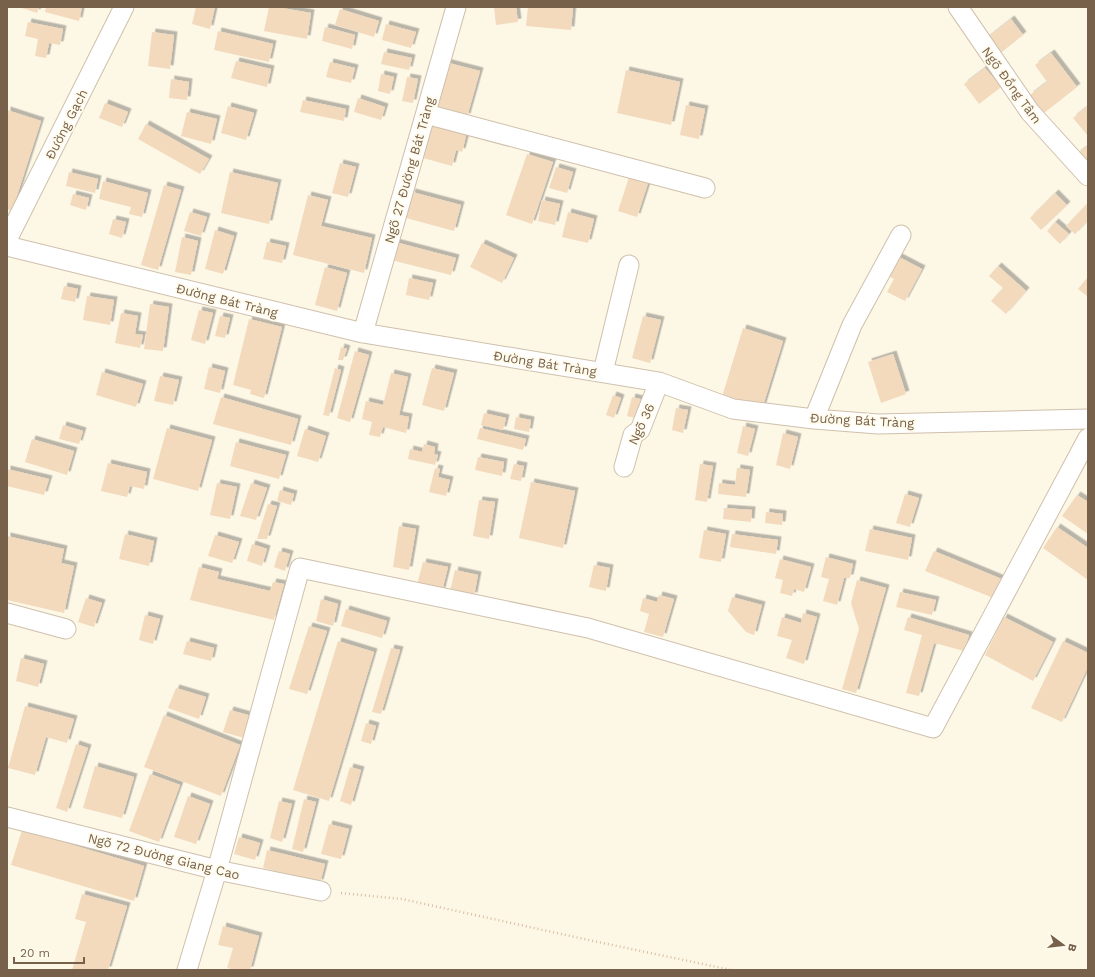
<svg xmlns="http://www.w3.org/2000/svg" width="1095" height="977" viewBox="0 0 1095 977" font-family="'Work Sans',sans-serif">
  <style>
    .building { fill: #f3dabd; filter: url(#shadow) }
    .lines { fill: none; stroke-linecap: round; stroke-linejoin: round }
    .street-casing { stroke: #cfc0ac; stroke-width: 21 }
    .path { stroke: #d9be9f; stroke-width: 2.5; stroke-dasharray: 1 3; stroke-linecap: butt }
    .street { stroke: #fff; stroke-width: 19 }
    .labels { text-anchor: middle; stroke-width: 4; stroke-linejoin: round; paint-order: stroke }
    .street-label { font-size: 13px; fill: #78614a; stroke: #fffbed }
  </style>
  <defs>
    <filter id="shadow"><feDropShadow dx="3.5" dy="-3.5" stdDeviation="0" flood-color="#0004"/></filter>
  </defs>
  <rect width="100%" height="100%" fill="#fdf7e6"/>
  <path class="building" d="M19,7H39L37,13Z
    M46,7H82L79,21L45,12Z
    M196,7H215L210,29L192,24Z
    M269,7H276L311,13L307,39L264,31Z
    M494,7H516L518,22L496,25Z
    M528,7H573L571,30L526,26Z
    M340,9L379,21L374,37L335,25Z
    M1011,19L1023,35L998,55L986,39Z
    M28,22L63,29L60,45L49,43L46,58L35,56L38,39L25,36Z
    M386,24L416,32L411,48L382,40Z
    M325,27L355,35L352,49L322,41Z
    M218,31L273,44L269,62L214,50Z
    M152,32L174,35L170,69L148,66Z
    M384,52L412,58L409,70L381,64Z
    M1051,53L1077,87L1044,113L1030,95L1047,82L1035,65Z
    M236,61L271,69L267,87L231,78Z
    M330,62L355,68L351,83L326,77Z
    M445,62L480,71L467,117L433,108Z
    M985,68L1001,87L979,104L964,84Z
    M626,70L680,82L671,125L617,113Z
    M381,74L394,77L390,94L378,91Z
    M407,77L418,79L413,103L402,101Z
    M171,79L189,82L187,100L169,98Z
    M358,98L385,107L381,120L354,112Z
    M303,100L346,109L344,121L300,112Z
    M105,103L128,112L122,127L99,118Z
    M686,105L705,109L699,139L680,135Z
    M228,106L254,113L246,140L221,133Z
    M1088,106V136L1073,118Z
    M7,110L41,121L12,211L7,209Z
    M187,112L217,119L211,144L181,136Z
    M433,122L467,132L462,152L456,150L452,166L423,158Z
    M146,124L209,159L200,174L138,139Z
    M1088,146V168L1077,154Z
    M527,154L553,162L532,224L506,215Z
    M340,163L356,167L348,197L332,193Z
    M556,167L573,172L567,193L549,188Z
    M631,171L650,177L637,217L618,211Z
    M69,172L98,179L95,193L66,186Z
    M230,172L278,183L269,224L221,213Z
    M103,181L148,193L142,217L129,214L131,207L99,199Z
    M164,185L181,190L158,270L141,265Z
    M412,192L461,205L454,231L406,218Z
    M1055,193L1067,205L1041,230L1030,218Z
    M73,194L89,198L86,210L70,205Z
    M308,195L328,200L321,226L372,238L364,273L293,255Z
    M542,200L560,204L555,225L538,221Z
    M1087,204L1088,205V221L1075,234L1066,226Z
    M190,212L207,217L201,236L184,231Z
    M568,212L594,219L588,243L562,237Z
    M113,219L126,222L122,238L109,234Z
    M1055,222L1069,234L1060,244L1047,231Z
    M215,230L234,236L223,274L205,269Z
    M182,237L198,241L191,275L175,272Z
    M267,242L286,246L282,263L263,259Z
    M395,242L456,258L451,275L391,260Z
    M482,243L514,258L502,283L470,267Z
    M893,254L922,269L905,301L887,292L894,279L883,273Z
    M998,266L1026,291L1006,314L991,301L1003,288L989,276Z
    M325,267L347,273L337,311L315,305Z
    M1088,277V297L1078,289Z
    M409,278L433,283L429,300L406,295Z
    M64,286L78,289L75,302L61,299Z
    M87,296L114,300L110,325L83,320Z
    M150,304L169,307L163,351L144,349Z
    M199,310L213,313L205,344L191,340Z
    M121,313L138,316L135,334L143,335L140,348L115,343Z
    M220,316L230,318L225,338L215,336Z
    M643,316L661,320L650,363L632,358Z
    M249,319L282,327L264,398L250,394L251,390L233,385Z
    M743,328L783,341L762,409L722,397Z
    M341,347L347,349L343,360H338Z
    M355,351L369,355L350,422L337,418Z
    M893,354L906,394L881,403L868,362Z
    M209,367L225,371L220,393L204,389Z
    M335,368L341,370L329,416L323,415Z
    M432,368L454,373L444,411L422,405Z
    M102,372L143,384L136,407L96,395Z
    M391,373L408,377L399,415L409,417L406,433L383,427L380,437L369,435L372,422L362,419L366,401L383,405Z
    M160,376L179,380L173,405L154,401Z
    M613,395L621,398L614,418L606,415Z
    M221,397L298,419L291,445L213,424Z
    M632,397L644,400L639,419L627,416Z
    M676,408L688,410L683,433L672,430Z
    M484,413L506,418L503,430L481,425Z
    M516,417L531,420L529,432L514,429Z
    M63,425L83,431L79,444L59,439Z
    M743,426L755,429L748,456L737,453Z
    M167,428L212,440L198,491L153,479Z
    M480,428L526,439L523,450L477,439Z
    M305,429L326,436L318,462L297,456Z
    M783,433L798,437L790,469L776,465Z
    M32,439L74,451L67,475L25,462Z
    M236,442L286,455L279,479L230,466Z
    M424,444L435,447L434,454L438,455L435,465L408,459L410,449L422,452Z
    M478,457L504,462L502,476L475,470Z
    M108,463L147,472L144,489L130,486L127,497L101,491Z
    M514,464L524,466L521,481L510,479Z
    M700,464L713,466L707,502L695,500Z
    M435,468L440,469L438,477L450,480L446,496L429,492Z
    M737,468L750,470L746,497L718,494L719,483L735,485Z
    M7,469L49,479L44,495L7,486Z
    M531,482L575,491L563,548L519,538Z
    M217,483L237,487L230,519L210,515Z
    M251,483L267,488L256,520L240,516Z
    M280,490L294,494L291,505L277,501Z
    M905,494L919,498L910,527L896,523Z
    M1077,495L1088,502V534L1062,516Z
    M479,500L495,502L489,539L473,536Z
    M268,504L277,506L267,539H257Z
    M724,508L752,510L751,522L723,519Z
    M766,512L783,514L782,525L765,523Z
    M399,526L416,529L409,570L393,567Z
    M1057,527L1088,548V580L1043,548Z
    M870,529L912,538L908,560L865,551Z
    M704,530L726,534L721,562L699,558Z
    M125,534L154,541L149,566L119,559Z
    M732,534L778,540L776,554L730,547Z
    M215,535L239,542L232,563L208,556Z
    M7,536L64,549L61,563L74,566L64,613L7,600Z
    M252,544L267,549L262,566L247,561Z
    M279,551L290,554L285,571L274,567Z
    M934,551L1004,580L996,599L925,571Z
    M826,557L853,564L850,578H844L837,605L823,601L829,579L821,577Z
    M780,559L811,567L804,592L794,589L792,596L780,593L783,580L775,578Z
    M423,562L448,567L442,591L417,585Z
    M594,565L610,568L606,591L589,587Z
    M199,567L219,572L217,579L270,591L273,582L284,584L274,620L190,600Z
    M455,570L478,575L474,596L450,591Z
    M857,580L886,588L856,693L842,689L859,629L851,603Z
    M900,592L936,600L932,615L896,607Z
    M659,595L674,599L663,637L644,632L649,614L640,611L643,598L657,602Z
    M732,597L762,605L754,635L746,632L728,611Z
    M86,598L102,603L94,627L78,622Z
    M321,599L338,604L333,626L316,621Z
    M346,609L387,621L382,638L341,626Z
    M803,613L817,617L804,664L786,658L792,640L777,636L782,617L801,623Z
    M145,615L160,619L153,644L139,640Z
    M908,617L969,635L964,651L934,643L919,696L906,693L922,635L904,630Z
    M1004,617L1053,642L1033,681L985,655Z
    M309,626L327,631L307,694L289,689Z
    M187,641L214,648L211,661L183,654Z
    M338,641L374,652L329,801L293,790Z
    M1063,641L1088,653V667L1062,722L1031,708Z
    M391,648L400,650L381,714L372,712Z
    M21,658L44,664L38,687L16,681Z
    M176,688L206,697L199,719L168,708Z
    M25,706L74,719L67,743L46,737L35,775L8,768Z
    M230,710L255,717L248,739L223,732Z
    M164,715L240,745L221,796L144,767Z
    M366,723L376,726L371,744L361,741Z
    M76,744L88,748L67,812L56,808Z
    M95,766L134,777L122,818L83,808Z
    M350,767L361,770L351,805L340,801Z
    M150,774L180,785L159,842L129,831Z
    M188,796L210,804L196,844L174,837Z
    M304,799L316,802L303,852L292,849Z
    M279,801L292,804L282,842L270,838Z
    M329,824L349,829L341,859L321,854Z
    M22,830L144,866L134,901L11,865Z
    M239,837L260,843L255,860L234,854Z
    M267,850L325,864L320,883L263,868Z
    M82,894L127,906L108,970H72L86,922L75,919Z
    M223,926L259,936L250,970H236L227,968L233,948L218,945Z"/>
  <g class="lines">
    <defs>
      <path id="street" d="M958,7L1030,112L1088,176
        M426,114L705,188
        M7,240L124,7
        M7,246L363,333L659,382L733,409L814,419L878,424L1088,419
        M363,333L456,7
        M603,372L629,265
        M814,419L852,325L901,235
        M624,467L633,435L640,430L659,382
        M7,613L66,629
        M7,817L217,870L321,891
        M187,970L217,870L300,568L588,628L933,728L1088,438"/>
    </defs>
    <use href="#street" class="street-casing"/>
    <path class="path" d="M341,893L402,899L584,939L731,970"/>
    <use href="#street" class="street"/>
  </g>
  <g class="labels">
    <g class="street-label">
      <text transform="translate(1012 85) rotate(54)" y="5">Ngõ Đồng Tâm</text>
      <text transform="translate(66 124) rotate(-63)" y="5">Đường Gạch</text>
      <text transform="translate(409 170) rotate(-74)" y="5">Ngõ 27 Đường Bát Tràng</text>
      <text transform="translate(227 300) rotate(14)" y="5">Đường Bát Tràng</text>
      <text transform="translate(545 363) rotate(9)" y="5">Đường Bát Tràng</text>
      <text transform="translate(862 420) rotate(3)" y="5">Đường Bát Tràng</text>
      <text transform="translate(641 424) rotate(-65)" y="5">Ngõ 36</text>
      <text transform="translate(164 856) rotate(14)" y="5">Ngõ 72 Đường Giang Cao</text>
    </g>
  </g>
  <rect width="1095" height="977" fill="none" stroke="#78614a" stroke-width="16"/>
  <g transform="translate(1063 945) rotate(105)" stroke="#fffbed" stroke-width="3" paint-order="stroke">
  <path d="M0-3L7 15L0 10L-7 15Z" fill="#78614a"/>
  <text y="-6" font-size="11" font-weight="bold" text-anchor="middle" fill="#78614a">B</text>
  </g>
  <path d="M14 957v6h70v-6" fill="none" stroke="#78614a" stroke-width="2"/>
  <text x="20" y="957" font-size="12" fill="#78614a" stroke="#fffbed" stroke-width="3" paint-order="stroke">20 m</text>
</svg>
